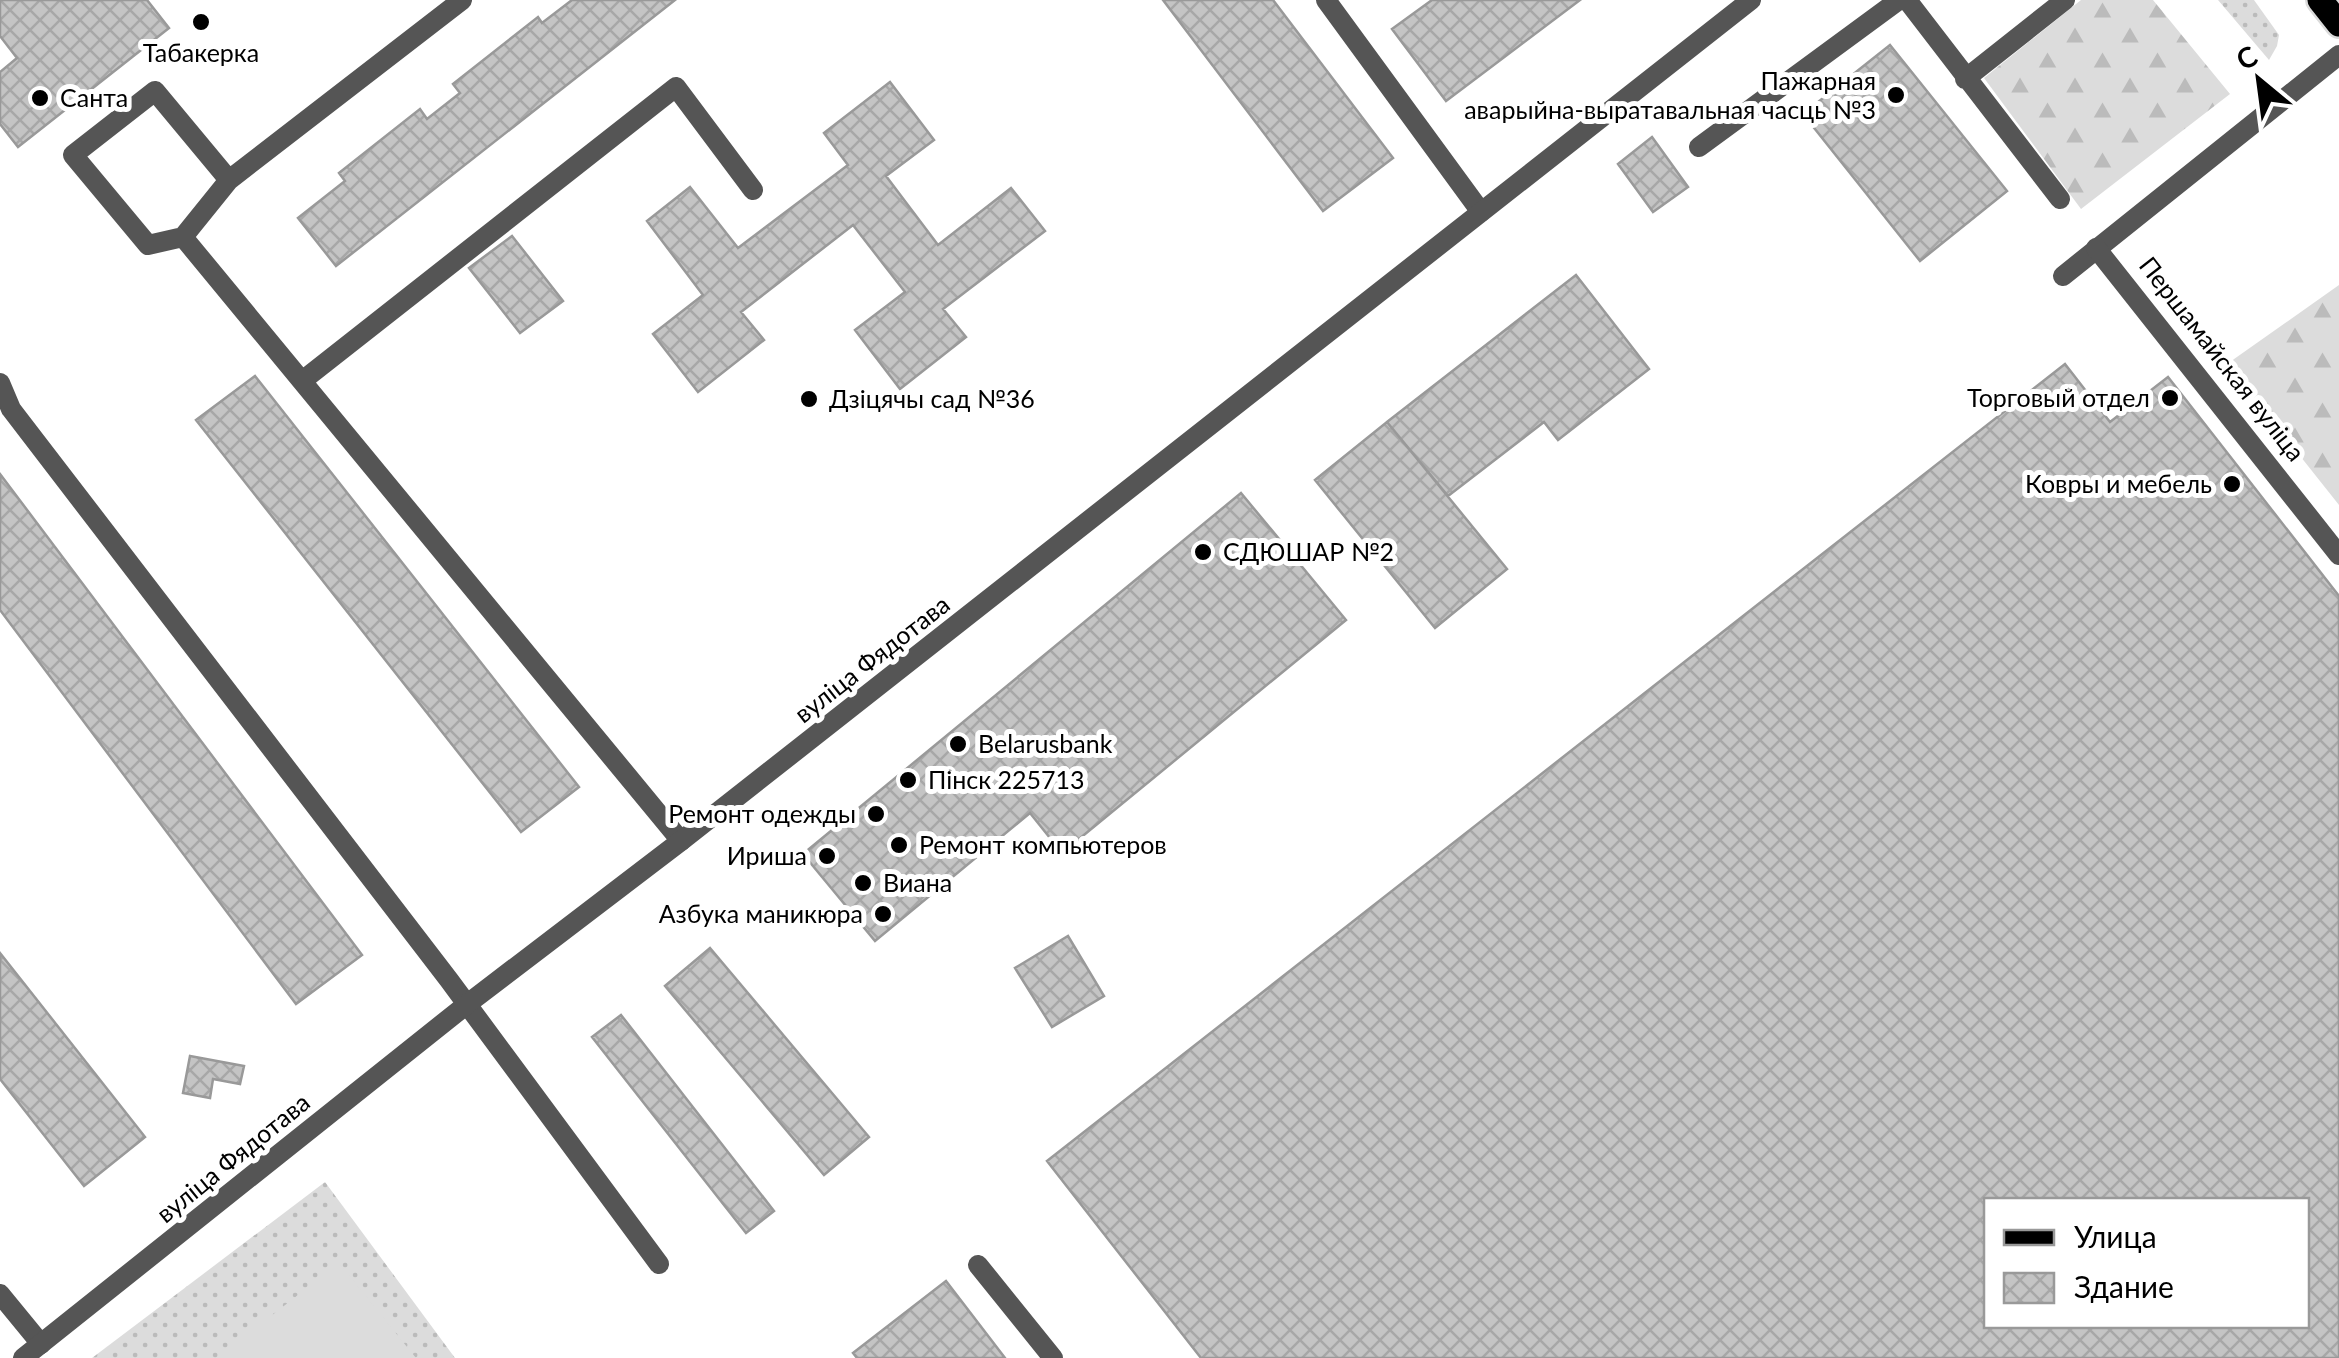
<svg xmlns="http://www.w3.org/2000/svg" width="2339" height="1358" viewBox="0 0 2339 1358" font-family="Lato,sans-serif">
  <style>
    .grass { fill: url(#grass-dots) }
    .forest { fill: url(#forest-firs) }
    .green { fill: #dcdcdc }
    .building { fill: url(#building-cross-hatch); stroke: #999; stroke-width: 2.5; fill-rule: evenodd }
    .lines { fill: none; stroke-linecap: round; stroke-linejoin: round }
    .primary-casing { stroke: #dbdbdb; stroke-width: 30 }
    .lane { stroke: #555; stroke-width: 20 }
    .street { stroke: #555; stroke-width: 20 }
    .primary { stroke: #000; stroke-width: 25 }
    .poi-dot { fill: #000; stroke: #fff; stroke-width: 4 }
    .labels { text-anchor: middle; stroke-width: 10; stroke-linejoin: round; paint-order: stroke }
    .poi-label { font-size: 25px; fill: #000; stroke: #fff; text-anchor: start }
    .street-label { font-size: 25px; fill: #000; stroke: #fff }
  </style>
  <defs>
    <pattern id="grass-dots" width="8" height="8" patternUnits="userSpaceOnUse" patternTransform="scale(2.5)"><rect width="8" height="8" fill="#dcdcdc"/><path d="M2 2h.1M6 6h.1" fill="none" stroke="#bbb" stroke-width="1.8" stroke-linecap="round"/></pattern>
    <pattern id="forest-firs" width="22" height="20" patternUnits="userSpaceOnUse" patternTransform="scale(2.5)"><rect width="22" height="20" fill="#dcdcdc"/><path d="M5 1l3.5 6h-7zM16 11l3.5 6h-7z" fill="#bbb"/></pattern>
    <pattern id="building-cross-hatch" width="8" height="8" patternUnits="userSpaceOnUse" patternTransform="scale(2.5)"><rect width="8" height="8" fill="#c4c4c4"/><path d="M0 0l8 8M0 8l8-8" fill="none" stroke="#a7a7a7"/></pattern>
  </defs>
  <rect width="100%" height="100%" fill="#fff"/>
  <path class="grass" d="M2218,0H2254L2279,35L2277,46L2269,60Z
    M325,1182L455,1358H92Z"/>
  <path class="forest" d="M2081,0H2153L2230,94L2081,209L1984,78Z
    M2339,285V505L2227,364Z"/>
  <path class="green" d="M339,1263L416,1358H217Z"/>
  <path class="building" d="M0,0H147L169,28L18,147L0,124V72L17,58L0,36Z
    M572,0H675L336,266L298,218L345,181L339,173L420,109L427,119L460,93L453,84L538,17L542,23Z
    M1163,0H1273L1393,158L1323,211Z
    M1432,0H1580L1446,101L1392,29Z
    M1890,45L2007,191L1920,261L1803,114Z
    M890,82L934,140L886,176L938,245L1011,188L1045,231L943,309L966,337L900,389L855,330L905,292L853,225L741,312L764,340L698,392L653,334L703,295L647,221L690,187L738,248L848,165L824,133Z
    M1652,137L1688,187L1653,212L1618,164Z
    M512,236L563,301L520,333L469,268Z
    M1576,275L1649,369L1558,440L1544,422L1448,496L1387,422Z
    M2065,364L2110,422L2168,377L2339,596V1358H1201L1047,1161ZM1986,1200H2306V1326H1986Z
    M255,376L579,787L521,832L196,420Z
    M1387,422L1507,569L1435,628L1315,480Z
    M0,474L362,955L296,1004L0,610Z
    M1241,493L1346,620L1062,853L1030,813L875,941L803,854Z
    M1068,936L1104,996L1052,1027L1015,968Z
    M710,948L869,1137L824,1175L665,986Z
    M0,953L145,1137L84,1186L0,1079Z
    M621,1015L774,1211L746,1233L592,1037Z
    M190,1056L244,1066L240,1084L213,1079L210,1098L183,1093Z
    M946,1281L1005,1358H857L853,1353Z"/>
  <g class="lines">
    <defs>
      <path id="primary" d="M2320,0L2339,24"/>
    </defs>
    <use href="#primary" class="primary-casing"/>
    <path class="lane" d="M1326,0L1481,212
      M1907,0L2060,199
      M1965,79L2065,0
      M1699,147L1899,0
      M229,180L155,91L73,155L148,245L183,237L681,841
      M183,237L229,180L462,0
      M2063,276L2339,55
      M302,381L676,87L753,190
      M0,383L11,409L449,980L659,1264
      M978,1265L1053,1358
      M0,1294L41,1344"/>
    <path class="street" d="M2096,248L2339,555
      M23,1358L466,1005L681,841L1751,0"/>
    <use href="#primary" class="primary"/>
  </g>
  <g class="poi-dot">
    <circle cx="201" cy="22" r="10"/>
    <circle cx="1896" cy="95" r="10"/>
    <circle cx="40" cy="98" r="10"/>
    <circle cx="2170" cy="398" r="10"/>
    <circle cx="809" cy="399" r="10"/>
    <circle cx="2232" cy="484" r="10"/>
    <circle cx="1203" cy="552" r="10"/>
    <circle cx="958" cy="744" r="10"/>
    <circle cx="908" cy="780" r="10"/>
    <circle cx="876" cy="814" r="10"/>
    <circle cx="899" cy="845" r="10"/>
    <circle cx="827" cy="856" r="10"/>
    <circle cx="863" cy="883" r="10"/>
    <circle cx="883" cy="914" r="10"/>
  </g>
  <g class="labels">
    <g class="poi-label">
      <text x="201" y="62" text-anchor="middle">Табакерка</text>
      <text x="1876" y="90" text-anchor="end">Пажарная<tspan x="1876" dy="29">аварыйна-выратавальная часць №3</tspan></text>
      <text x="60" y="107">Санта</text>
      <text x="2150" y="407" text-anchor="end">Торговый отдел</text>
      <text x="829" y="408">Дзіцячы сад №36</text>
      <text x="2212" y="493" text-anchor="end">Ковры и мебель</text>
      <text x="1223" y="561">СДЮШАР №2</text>
      <text x="978" y="753">Belarusbank</text>
      <text x="928" y="789">Пінск 225713</text>
      <text x="856" y="823" text-anchor="end">Ремонт одежды</text>
      <text x="919" y="854">Ремонт компьютеров</text>
      <text x="807" y="865" text-anchor="end">Ириша</text>
      <text x="883" y="892">Виана</text>
      <text x="863" y="923" text-anchor="end">Азбука маникюра</text>
    </g>
    <g class="street-label">
      <text transform="translate(2222 359) rotate(52)" y="9">Першамайская вуліца</text>
      <text transform="translate(872 659) rotate(-38)" y="9">вуліца Фядотава</text>
      <text transform="translate(233 1158) rotate(-39)" y="9">вуліца Фядотава</text>
    </g>
  </g>
  <rect x="1984" y="1198" width="325" height="130" fill="#ffffff" stroke="#999999" stroke-width="2.5"/>
  <rect x="2004" y="1230" width="50" height="15" fill="#000000" stroke="#999999" stroke-width="2.5"/>
  <text x="2074" y="1248" font-size="30" fill="#000000">Улица</text>
  <rect x="2004" y="1273" width="50" height="30" fill="url(#building-cross-hatch)" stroke="#999999" stroke-width="2.5"/>
  <text x="2074" y="1298" font-size="30" fill="#000000">Здание</text>
  <g transform="translate(2259 80) rotate(331)" stroke="#ffffff" stroke-width="8" paint-order="stroke">
  <path d="M0-8L18 38L0 25L-18 38Z" fill="#000000"/>
  <text y="-15" font-size="28" font-weight="bold" text-anchor="middle" fill="#000000">С</text>
  </g>
</svg>
